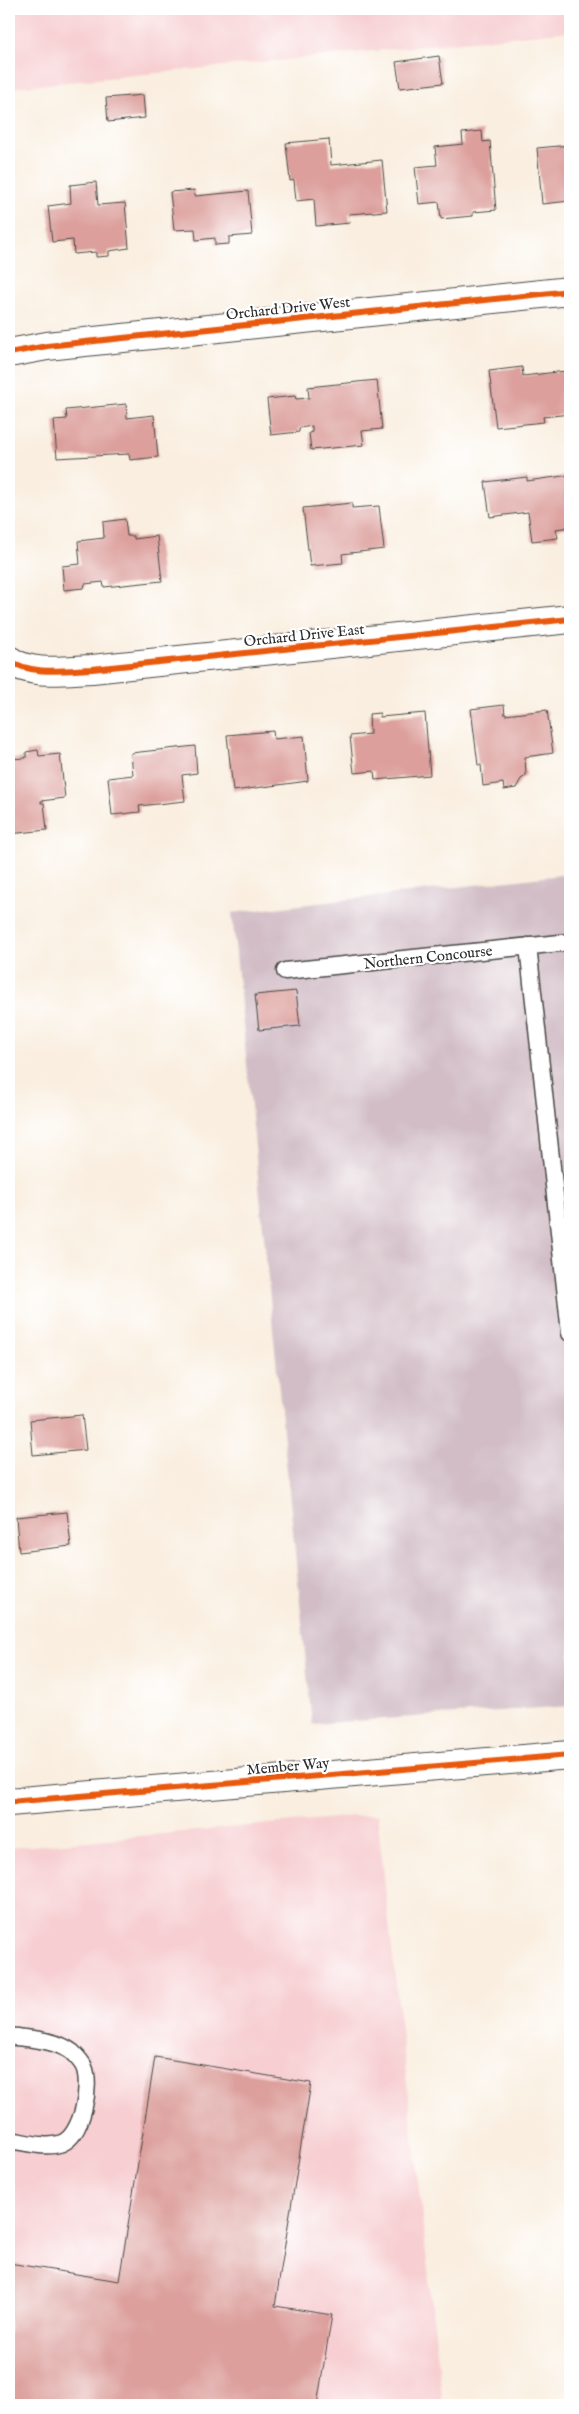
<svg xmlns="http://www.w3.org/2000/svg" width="579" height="2414" viewBox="0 0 579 2414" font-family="'IM FELL English',serif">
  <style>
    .built { fill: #f7cfd2 }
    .industrial { fill: #d2bdc6 }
    .building { fill: #dc9f9b }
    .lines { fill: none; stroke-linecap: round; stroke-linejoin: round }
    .lane-casing { stroke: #4a4846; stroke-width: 19 }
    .street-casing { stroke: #4a4846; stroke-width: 30 }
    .lane { stroke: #fff; stroke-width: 16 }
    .street { stroke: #fff; stroke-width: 28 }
    .cycleway-casing { stroke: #fff; stroke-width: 9 }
    .cycleway { stroke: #e8590c; stroke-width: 6 }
    .labels { text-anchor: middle; stroke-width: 4.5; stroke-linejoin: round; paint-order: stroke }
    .street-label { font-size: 15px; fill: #2b2b2b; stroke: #fff }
  </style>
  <rect width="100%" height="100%" fill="#fff"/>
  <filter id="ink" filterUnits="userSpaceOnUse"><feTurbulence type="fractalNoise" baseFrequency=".02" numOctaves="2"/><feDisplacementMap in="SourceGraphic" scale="10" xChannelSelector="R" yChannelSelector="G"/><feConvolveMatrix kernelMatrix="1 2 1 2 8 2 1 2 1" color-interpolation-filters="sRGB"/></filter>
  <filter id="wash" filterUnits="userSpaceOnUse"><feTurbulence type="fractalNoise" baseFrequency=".0096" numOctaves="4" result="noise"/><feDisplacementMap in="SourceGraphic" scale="20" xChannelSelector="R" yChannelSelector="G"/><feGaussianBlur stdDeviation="1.12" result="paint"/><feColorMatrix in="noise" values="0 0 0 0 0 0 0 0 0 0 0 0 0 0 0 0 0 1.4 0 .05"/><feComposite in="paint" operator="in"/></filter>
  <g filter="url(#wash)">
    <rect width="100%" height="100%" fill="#f9eedf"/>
    <path class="built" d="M9,9H570V31L9,88Z
      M377,1814L443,2405H9V1848Z"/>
    <path class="industrial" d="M570,874V1706L312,1724L232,913Z"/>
    <g id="blocks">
      <path class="building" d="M439,56L443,83L400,88L396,62Z
        M143,95L145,118L108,122L106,98Z
        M482,131L483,142L490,141L496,210L473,212V216L441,219L439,202L419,204L415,167L437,165L435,147L463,144L462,133Z
        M329,139L331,165L382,160L387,211L349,214L350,223L316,226L314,199L296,201L294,180L290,181L286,143Z
        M570,145V201L542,204L537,148Z
        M96,182L98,205L125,203L129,248L109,251V256L96,257V252L74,254L73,240L52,242L48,206L71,203L70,185Z
        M194,190L195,196L248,191L252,235L229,237V244L215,245V238L196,240L195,229L174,230L170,192Z
        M522,367L523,376L566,371L570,414L543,417L544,422L496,427L489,371Z
        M377,380L382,429L362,431L364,445L311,450L309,433L312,432V426L299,428V432L271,435L267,399L295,396L296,399L309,398L308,387Z
        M126,404L127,418L154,415L158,457L130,460L129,454L57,458L54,420L67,419L66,410Z
        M570,475V527L556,529L558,538L532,541L528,512L490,517L485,482L527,477V481Z
        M352,503V508L379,506L384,549L342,554L343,563L310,566L303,508Z
        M125,519L127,536H134V539L157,536L162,581L104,587L103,582L85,584L84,588L64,590L62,566L80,564L78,541L104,538L103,522Z
        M504,705L505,715L547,710L553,753L525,757L526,776L521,779L516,788L504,790L503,783L483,786L481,765H478L471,709Z
        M380,713V717L425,713L430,775L375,780L374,771L354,773L350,736L370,734L369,714Z
        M273,731L274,739L304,736L308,781L233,791L227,735Z
        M195,746L197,773L182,775L185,801L139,806L140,812L112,815L108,778L133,775L131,753Z
        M38,750L39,756L60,754L65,798L41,801V803H44L47,830L9,834V759L26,758V752Z
        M296,991L300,1026L259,1030L255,995Z
        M82,1415L86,1450L33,1455L30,1420Z
        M67,1512L71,1546L19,1552L16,1517Z
        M155,2057L311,2083L275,2306L332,2315L317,2405H9V2263L119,2281Z"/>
    </g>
  </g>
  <g filter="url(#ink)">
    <use href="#blocks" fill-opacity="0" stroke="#4a4846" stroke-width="1"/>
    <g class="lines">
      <defs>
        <path id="lane" d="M528,946L570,1333
          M285,971L570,942
          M9,2036C29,2039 55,2039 72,2052C75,2055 82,2062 84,2067C92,2085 82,2135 62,2143C47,2149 24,2142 9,2140"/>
        <path id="street" d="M9,353L47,346L570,291
          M9,660C31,676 66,670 92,669L570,619
          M9,1802L570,1755"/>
      </defs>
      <use href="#lane" class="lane-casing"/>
      <use href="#street" class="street-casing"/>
      <use href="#lane" class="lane"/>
      <use href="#street" class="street"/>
      <defs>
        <path id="cycleway" d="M9,353L47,346L570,291
          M9,660C31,676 66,670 92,669L570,619
          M9,1802L570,1755"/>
      </defs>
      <use href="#cycleway" class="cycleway-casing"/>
      <use href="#cycleway" class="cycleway"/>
    </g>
  </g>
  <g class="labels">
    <g class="street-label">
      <text transform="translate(288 308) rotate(-6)" y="5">Orchard Drive West</text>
      <text transform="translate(304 635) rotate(-6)" y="5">Orchard Drive East</text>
      <text transform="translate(428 957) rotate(-6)" y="5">Northern Concourse</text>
      <text transform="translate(288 1766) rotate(-5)" y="5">Member Way</text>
    </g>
  </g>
  <rect width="579" height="2414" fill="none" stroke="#fff" stroke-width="30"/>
</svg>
